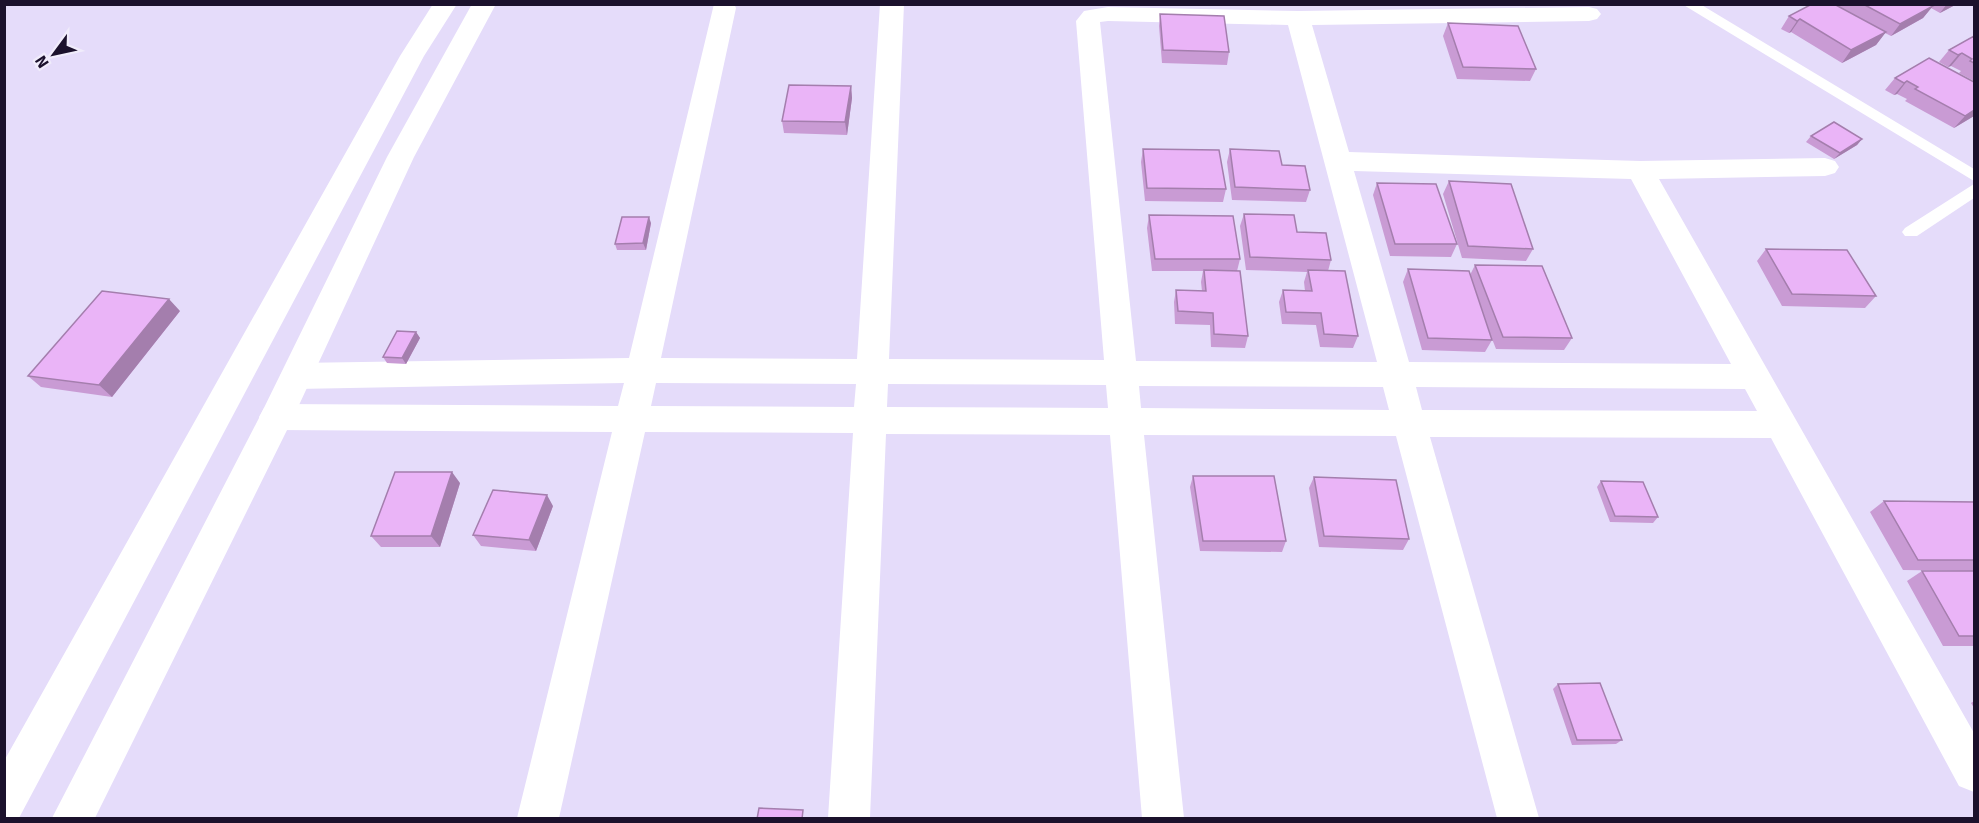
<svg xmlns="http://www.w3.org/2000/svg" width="1979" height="823" viewBox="0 0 1979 823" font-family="Signika,sans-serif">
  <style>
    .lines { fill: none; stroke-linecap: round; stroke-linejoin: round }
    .lane { fill: #fff; fill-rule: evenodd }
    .street { fill: #fff; fill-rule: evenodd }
    .primary { fill: #fff; fill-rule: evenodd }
    .wall { fill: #c99bd4 }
    .shaded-wall { fill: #a47ead }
    .building { fill: #eab4f7; stroke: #a47ead; stroke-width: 1.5 }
  </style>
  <rect width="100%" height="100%" fill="#e5dcfa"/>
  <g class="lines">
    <path class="lane" d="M1682,4H1700L1974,169V181Z
      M1974,184V198L1917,236H1905L1902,232L1905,228Z"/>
    <path class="street" d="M714,4H734L736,8L661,358L857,359L880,4H904L889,359L1104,360L1076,21L1084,11L1108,7L1298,11L1589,7L1597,9L1601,14L1597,19L1589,21L1312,25L1349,152L1640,161L1825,158L1835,161L1839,167L1835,173L1825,176L1659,179L1974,733V792L1959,786L1771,438L1430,437L1539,818H1497L1396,436L1144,435L1184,818H1142L1110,435L886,434L870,818H828L853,433L645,432L559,818H517L612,432L276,430L264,426L259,417L264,408L276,404L618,406L624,383L296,389L285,385L280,376L285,367L296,363L629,358ZM1108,21L1288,25L1377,362L1136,361L1100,22ZM1354,171L1631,179L1731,364L1409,362ZM656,383L856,384L854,407L651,406ZM888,384L1106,385L1108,408L887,407ZM1139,386L1383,387L1389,410L1141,408ZM1416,387L1745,389L1757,411L1422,410Z"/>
    <path class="primary" d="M433,4H457L424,56L19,818H4V761L400,56Z
      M472,4H496L414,157L293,418L95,818H52L259,418L387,157Z"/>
  </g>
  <path class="wall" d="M1812,4H1957L1940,13L1931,8L1923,18L1891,36L1885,33L1876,45L1842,63L1791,32L1789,33L1781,29L1789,16Z
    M1160,14L1229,52L1227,65L1162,63L1159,26Z
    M1448,23L1536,69L1530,81L1457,79L1443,36Z
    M1974,36V81L1959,73L1961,71L1951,66L1948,67L1939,62L1949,50Z
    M1929,58L1974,116L1954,128L1905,101L1907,99L1897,94L1894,95L1885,90L1895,78Z
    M851,86L852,98L847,135L784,133L782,121Z
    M1811,136L1862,139L1857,145L1834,159L1806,142Z
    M1143,149L1226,189L1223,202L1145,201L1141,162Z
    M1230,149L1310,190L1306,202L1232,200L1227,162Z
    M1449,181L1533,249L1526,261L1462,258L1443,194Z
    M1377,183L1457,244L1451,257L1390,256L1373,195Z
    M1244,214L1297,232L1331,260L1328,271L1358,336L1353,348L1320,347L1316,325L1282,324L1279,302L1283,290L1305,291L1304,282L1307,272L1246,270L1240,226Z
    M1149,215L1240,259L1237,271L1248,336L1245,348L1211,347L1210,325L1175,324L1174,302L1176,290L1202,291L1201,282L1203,271H1152L1147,228Z
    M651,223L646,250H617L615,244Z
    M1766,249L1876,296L1865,308L1782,306L1757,261Z
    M1475,265L1572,338L1564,350L1496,349L1487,326L1492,340L1485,352L1422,350L1403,282L1408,269L1470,275Z
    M180,311L112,397L41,387L28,376Z
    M416,332L420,338L406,364L387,363L383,357Z
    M1193,476L1286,541L1282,552L1200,551L1190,487Z
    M1314,477L1409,539L1403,550L1319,547L1309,488Z
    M1601,481L1658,517L1653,523L1610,522L1597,487Z
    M460,483L440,547H381L371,536Z
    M1884,501L1974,502V571L1903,570L1870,512Z
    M553,506L536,551L481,546L473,535Z
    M1922,571H1974V646H1943L1907,581Z
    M1558,684L1622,740L1616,744L1572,745L1553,689Z
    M1974,701V708L1971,703Z"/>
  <path class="shaded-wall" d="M1947,4H1957L1940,13Z
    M1933,6L1923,18L1891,36L1900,24Z
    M1800,19L1791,32L1789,33L1797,21Z
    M1886,32L1876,45L1842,63L1851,50Z
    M1962,53L1951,66L1948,67L1958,55Z
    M1907,81L1897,94L1894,95L1904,83Z
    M851,86L852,98L847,135L845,122Z
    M1974,110V116L1954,128L1965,116Z
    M1862,139L1857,145L1834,159L1840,153Z
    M649,217L651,223L646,250L643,243Z
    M169,299L180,311L112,397L99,385Z
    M416,332L420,338L406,364L402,358Z
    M452,472L460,483L440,547L431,536Z
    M547,495L553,506L536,551L529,540Z"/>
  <path class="building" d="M1812,4H1834L1886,32L1851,50L1800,19L1797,21L1789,16Z
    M1863,4H1930L1933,6L1900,24Z
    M1160,14L1224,16L1229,52L1163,50Z
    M1448,23L1518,26L1536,69L1463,67Z
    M1974,36V63L1970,61L1972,59L1962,53L1958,55L1949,50Z
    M1929,58L1974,82V110L1965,116L1915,89L1918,87L1907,81L1904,83L1895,78Z
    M789,85L851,86L845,122L782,121Z
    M1834,122L1862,139L1840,153L1811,136Z
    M1143,149L1219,150L1226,189L1147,188Z
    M1230,149L1279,151L1282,165L1305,166L1310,190L1235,187Z
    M1449,181L1511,184L1533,249L1468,246Z
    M1377,183L1436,184L1457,244H1395Z
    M1244,214L1294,215L1297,232L1326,233L1331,260L1250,257Z
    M1149,215L1233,216L1240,259H1155Z
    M622,217H649L643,243L615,244Z
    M1766,249L1847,250L1876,296L1792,294Z
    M1475,265L1542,266L1572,338L1503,337Z
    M1408,269L1469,271L1492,340L1428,338Z
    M1204,270L1240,271L1248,336L1214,334L1213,313L1178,311L1176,290L1206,291Z
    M1308,270L1345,271L1358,336L1324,334L1321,313L1286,312L1283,290L1312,291Z
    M102,291L169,299L99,385L28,376Z
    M397,331L416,332L402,358L383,357Z
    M395,472H452L431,536H371Z
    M1193,476H1274L1286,541H1203Z
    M1314,477L1396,480L1409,539L1324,536Z
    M1601,481L1643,482L1658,517L1615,516Z
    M493,490L547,495L529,540L473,535Z
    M1884,501L1974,502V560H1918Z
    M1922,571H1974V636H1959Z
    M1600,683L1622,740H1577L1558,684Z
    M759,808L803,810L802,819H757Z"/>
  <rect width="1979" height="823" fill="none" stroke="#1b112c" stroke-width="12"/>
  <g transform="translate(54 54) rotate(237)" stroke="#f0ecfb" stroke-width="4.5" paint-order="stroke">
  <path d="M0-4.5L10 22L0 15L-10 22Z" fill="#1b112c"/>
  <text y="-9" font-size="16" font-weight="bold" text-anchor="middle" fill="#1b112c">N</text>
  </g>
</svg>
